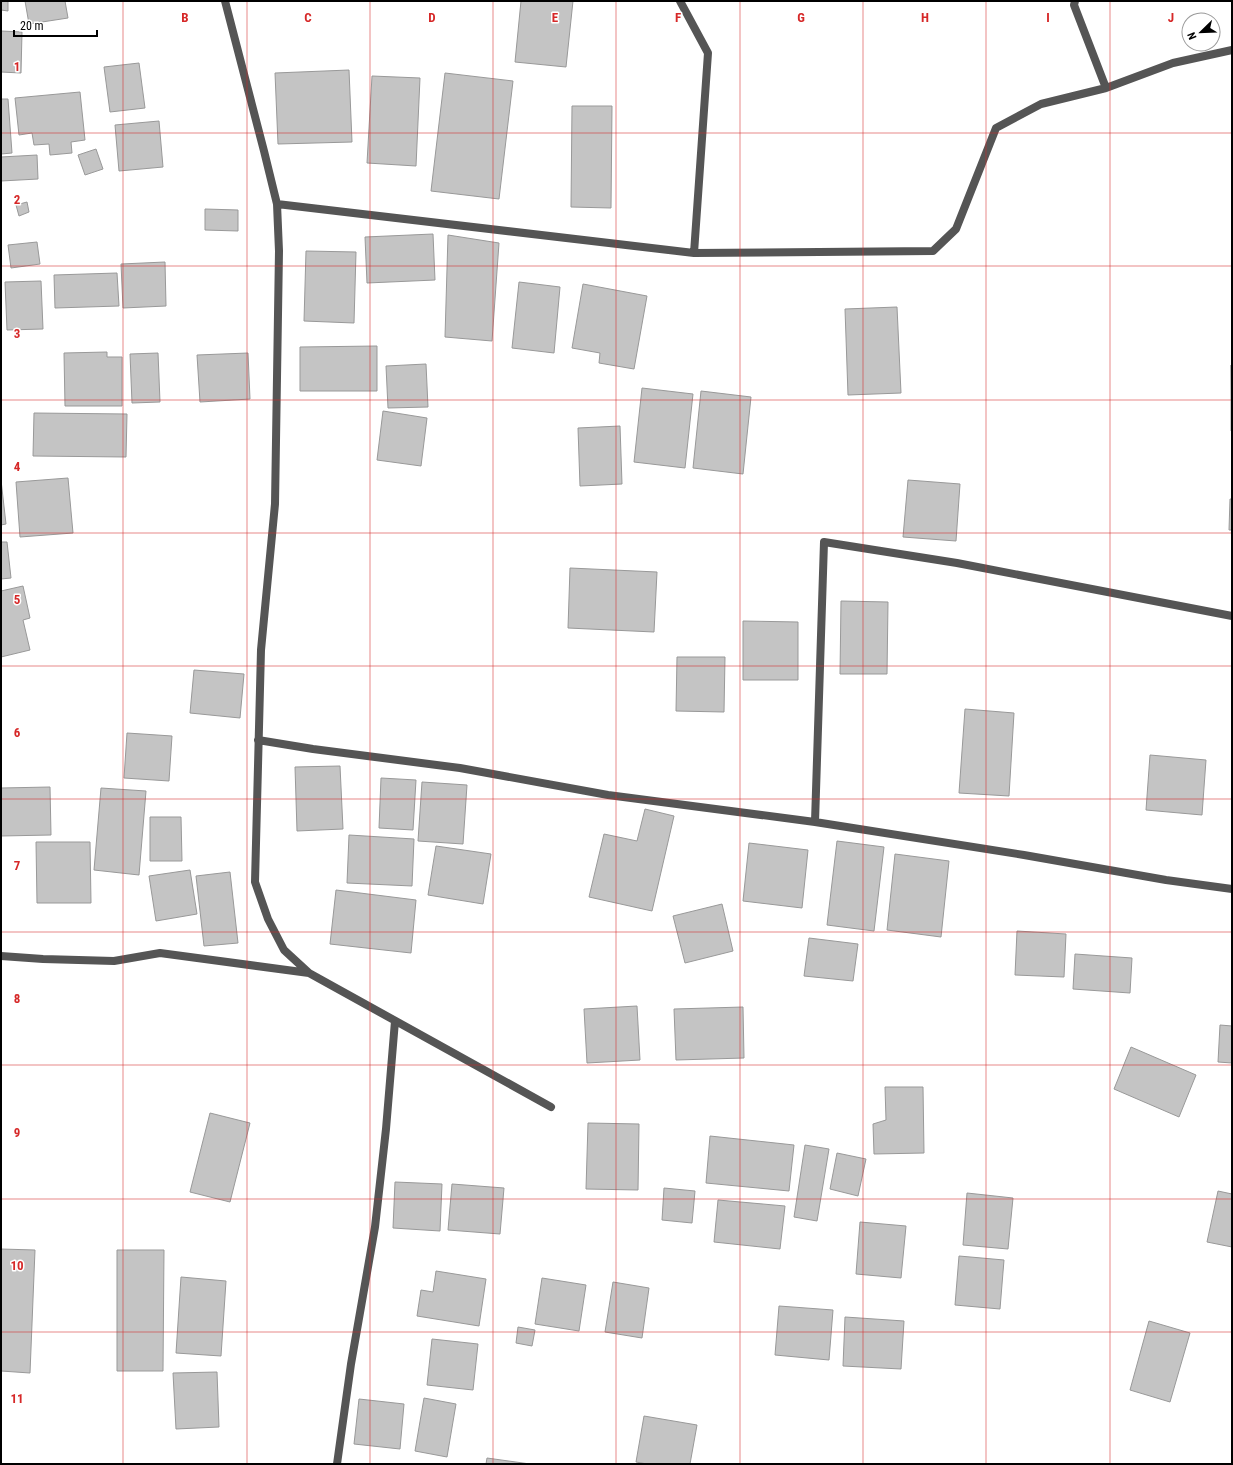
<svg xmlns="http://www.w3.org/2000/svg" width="1233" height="1465" viewBox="0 0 1233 1465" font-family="'Roboto Condensed',sans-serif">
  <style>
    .building { fill: #c4c4c4; stroke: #999 }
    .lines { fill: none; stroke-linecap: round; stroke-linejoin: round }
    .minor { stroke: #555; stroke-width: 8 }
    .grid { fill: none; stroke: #d62828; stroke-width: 1; stroke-opacity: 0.55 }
    .grid-label { font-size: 13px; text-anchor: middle; font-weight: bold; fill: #d62828; stroke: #fff; stroke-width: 3; stroke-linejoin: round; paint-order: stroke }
  </style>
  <rect width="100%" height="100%" fill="#fff"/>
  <path class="building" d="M1,1H8V11L1,10Z
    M25,1H65L68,18L29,24Z
    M521,1H573L566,67L515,62Z
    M1,31L22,32L21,73L1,72Z
    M139,63L145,108L110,112L104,67Z
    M349,70L352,142L278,144L275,73Z
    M445,73L513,81L499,199L431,191Z
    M372,76L420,78L416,166L367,163Z
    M80,92L85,140L71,142L72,153L50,155L49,144L34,145L32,133L19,135L15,98Z
    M1,99H8L12,153L1,154Z
    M572,106H612L611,208L571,207Z
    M159,121L163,167L119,171L115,125Z
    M96,149L103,169L85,175L78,155Z
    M37,155L38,179L1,181V157Z
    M27,202L29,212L19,216L16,205Z
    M205,209L238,210V231L205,230Z
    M433,234L435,280L367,283L365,237Z
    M448,235L499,243L492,341L445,337Z
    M37,242L40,264L11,268L8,245Z
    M306,251L356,252L354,323L304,321Z
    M165,262L166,306L123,308L121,264Z
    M117,273L119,306L55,308L54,275Z
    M41,281L43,329L7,330L5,282Z
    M519,282L560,287L554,353L512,348Z
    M583,284L647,296L634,369L599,363L600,353L572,348Z
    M897,307L901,393L848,395L845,309Z
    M377,346V391H300V347Z
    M107,352V357H122V406H65L64,353Z
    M158,353L160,402L132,403L130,354Z
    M248,353L250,399L200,402L197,355Z
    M426,364L428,407L388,408L386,366Z
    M1231,365L1232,431H1231Z
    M642,388L693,394L685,468L634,462Z
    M701,391L751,397L743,474L693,468Z
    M383,411L427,418L421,466L377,460Z
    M34,413L127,414L126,457L33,456Z
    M620,426L622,484L580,486L578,428Z
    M68,478L73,533L20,537L16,482Z
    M1,480L6,524L1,525Z
    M908,480L960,484L956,541L903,537Z
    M1230,499H1232V530H1229Z
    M1,542H7L11,578L1,579Z
    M570,568L657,572L654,632L568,628Z
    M23,586L30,618L23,620L30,650L1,657V591Z
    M841,601L888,602L887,674H840Z
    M743,621L798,622V680H743Z
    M677,657H725L724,712L676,711Z
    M194,670L244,674L240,718L190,713Z
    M965,709L1014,713L1009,796L959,793Z
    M127,733L172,736L169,781L124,778Z
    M1150,755L1206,760L1202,815L1146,810Z
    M340,766L343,829L297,831L295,767Z
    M381,778L416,780L413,830L379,828Z
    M422,782L467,785L463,844L418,841Z
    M50,787L51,835L1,836V788Z
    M101,788L146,791L139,875L94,870Z
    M645,809L674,816L652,911L589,897L604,834L637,841Z
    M150,817H181L182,861H150Z
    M349,835L414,839L412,886L347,883Z
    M837,841L884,847L874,931L827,925Z
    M36,842H90L91,903H37Z
    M749,843L808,850L802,908L743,901Z
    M436,846L491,854L483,904L428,895Z
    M895,854L949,861L941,937L887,930Z
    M190,870L197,914L156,921L149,876Z
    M230,872L238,943L204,946L196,876Z
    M336,890L416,900L411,953L330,944Z
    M722,904L733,951L685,963L673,916Z
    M1017,931L1066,934L1064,977L1015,975Z
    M809,938L858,944L853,981L804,976Z
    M1075,954L1132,958L1130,993L1073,989Z
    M637,1006L640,1060L587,1063L584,1009Z
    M743,1007L744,1058L676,1060L674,1009Z
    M1220,1025L1232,1026V1063L1218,1062Z
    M1131,1047L1196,1075L1179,1117L1114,1089Z
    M885,1087H923L924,1153L874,1154L873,1124L886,1120Z
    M210,1113L250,1123L230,1202L190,1192Z
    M588,1123L639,1124L638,1190L586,1189Z
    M710,1136L794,1145L789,1191L706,1183Z
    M805,1145L829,1149L817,1221L794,1217Z
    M837,1153L866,1159L858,1196L830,1189Z
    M395,1182L442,1184L440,1231L393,1228Z
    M452,1184L504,1188L500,1234L448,1230Z
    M664,1188L695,1191L692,1223L662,1220Z
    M1218,1191L1232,1194V1247L1207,1242Z
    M967,1193L1013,1198L1008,1249L963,1245Z
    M718,1200L785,1206L780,1249L714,1242Z
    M860,1222L906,1226L901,1278L856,1274Z
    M1,1249L35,1250L30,1373L1,1371Z
    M117,1250H164L163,1371H117Z
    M959,1256L1004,1260L1000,1309L955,1305Z
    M436,1271L486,1279L479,1326L417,1316L421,1290L433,1292Z
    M181,1277L226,1281L221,1356L176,1353Z
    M542,1278L586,1285L579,1331L535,1324Z
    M613,1282L649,1288L642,1338L605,1332Z
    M779,1306L833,1310L829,1360L775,1355Z
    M845,1317L904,1321L901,1369L843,1366Z
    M1149,1321L1190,1333L1170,1402L1130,1390Z
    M518,1327L535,1330L532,1346L516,1343Z
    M432,1339L478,1344L473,1390L427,1385Z
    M217,1372L219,1427L176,1429L173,1373Z
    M424,1398L456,1404L447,1457L415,1451Z
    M359,1399L404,1404L400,1449L354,1444Z
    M644,1416L697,1425L690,1464H647L636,1462Z
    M487,1458L530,1464H486Z"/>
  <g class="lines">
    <path class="minor" d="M225,1L264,151L277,204L279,251L275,504L261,650L255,882L268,919L284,950L309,973L551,1107
      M680,1L708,53L694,253L933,251L956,229L996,128L1041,104L1106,88L1173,63L1232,50
      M1075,1L1074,5L1106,88
      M277,204L694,253
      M258,740L313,749L460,768L608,795L815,822L1024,855L1166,880L1232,889
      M815,822L824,542L957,563L1232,616
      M1,956L43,959L114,961L160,953L309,973
      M337,1464L351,1364L375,1227L386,1129L395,1021"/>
  </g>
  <path class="grid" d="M123,1V1464M247,1V1464M370,1V1464M493,1V1464M616,1V1464M740,1V1464M863,1V1464M986,1V1464M1110,1V1464M1,133H1232M1,266H1232M1,400H1232M1,533H1232M1,666H1232M1,799H1232M1,932H1232M1,1065H1232M1,1199H1232M1,1332H1232"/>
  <g class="grid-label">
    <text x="185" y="22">B</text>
    <text x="308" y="22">C</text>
    <text x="432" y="22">D</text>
    <text x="555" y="22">E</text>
    <text x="678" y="22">F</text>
    <text x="801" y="22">G</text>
    <text x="925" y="22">H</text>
    <text x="1048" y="22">I</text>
    <text x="1171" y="22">J</text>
    <text x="17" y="71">1</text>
    <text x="17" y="204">2</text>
    <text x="17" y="338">3</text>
    <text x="17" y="471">4</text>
    <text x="17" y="604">5</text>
    <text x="17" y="737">6</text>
    <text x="17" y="870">7</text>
    <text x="17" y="1003">8</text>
    <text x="17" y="1137">9</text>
    <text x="17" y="1270">10</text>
    <text x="17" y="1403">11</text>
  </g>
  <rect width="1233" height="1465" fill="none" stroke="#000000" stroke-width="4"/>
  <g transform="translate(1201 32) rotate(247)"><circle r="19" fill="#ffffff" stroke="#999999"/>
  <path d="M0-3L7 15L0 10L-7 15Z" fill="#000000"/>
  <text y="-6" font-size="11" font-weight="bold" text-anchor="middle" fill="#000000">N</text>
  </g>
  <path d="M14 30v6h83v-6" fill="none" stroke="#000000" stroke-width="2"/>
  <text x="20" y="30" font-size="12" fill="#000000" stroke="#ffffff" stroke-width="3" paint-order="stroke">20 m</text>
</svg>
